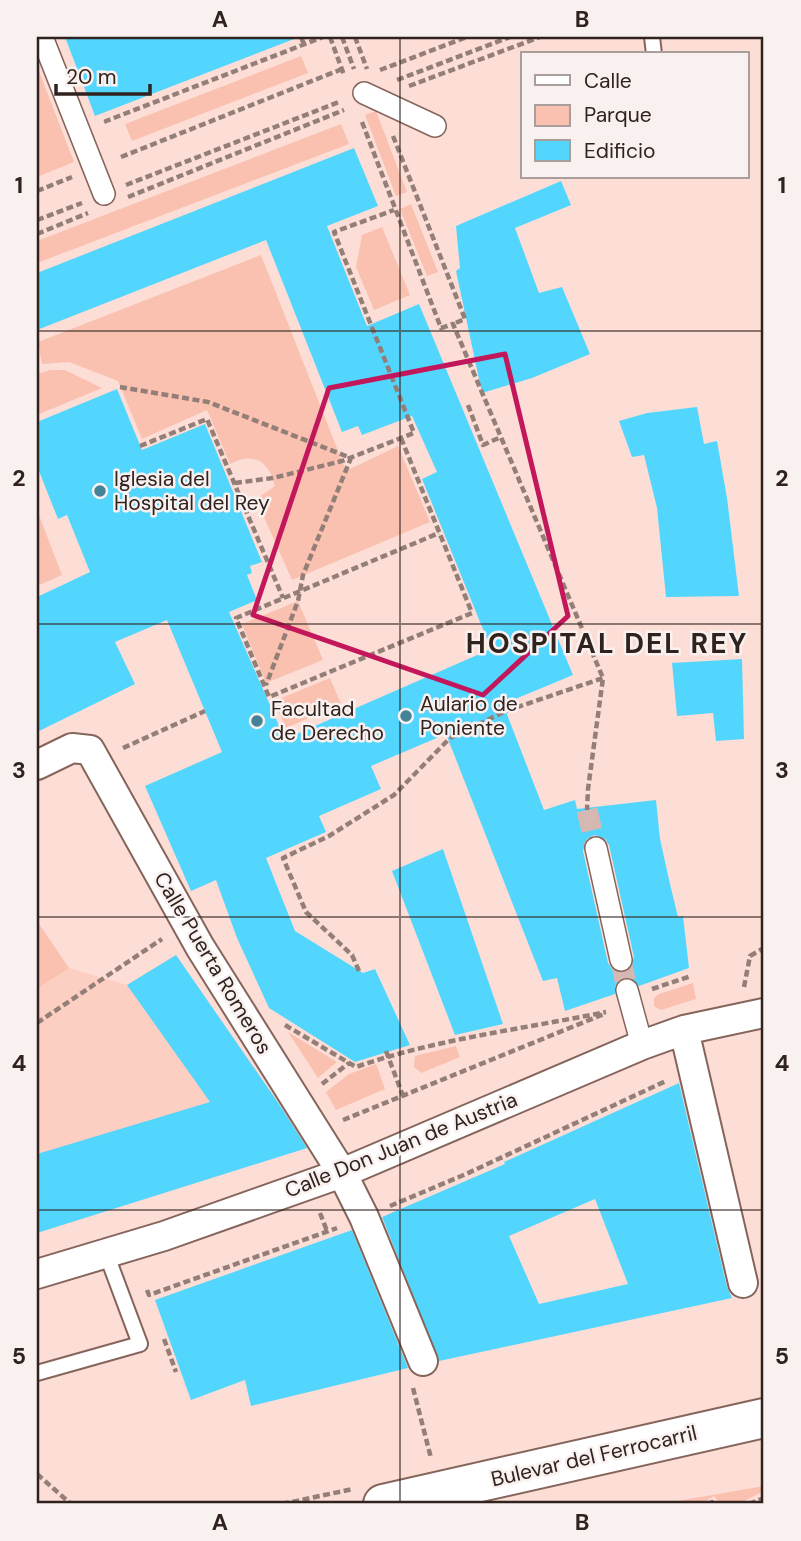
<svg xmlns="http://www.w3.org/2000/svg" width="801" height="1541" viewBox="0 0 801 1541" font-family="'DM Sans',sans-serif">
  <style>
    .built { fill: #fdcfc2 }
    .green { fill: #fac0b0 }
    .building { fill: #53d6fd; fill-rule: evenodd }
    .lines { fill: none; stroke-linecap: round; stroke-linejoin: round }
    .pedestrian-tunnel { stroke: #d4b8b1; stroke-width: 21; stroke-dasharray: 21 10; stroke-linecap: butt }
    .service-casing { stroke: #85655b; stroke-width: 18 }
    .pedestrian-casing { stroke: #85655b; stroke-width: 24 }
    .minor-casing { stroke: #85655b; stroke-width: 32 }
    .secondary-casing { stroke: #85655b; stroke-width: 42 }
    .path { stroke: #947e78; stroke-width: 4.5; stroke-dasharray: 7 3.5; stroke-linecap: butt }
    .service { stroke: #fff; stroke-width: 14 }
    .pedestrian { stroke: #fff; stroke-width: 21 }
    .minor { stroke: #fff; stroke-width: 28 }
    .secondary { stroke: #fff; stroke-width: 38 }
    .marked { fill: none; stroke: #c2185b; stroke-width: 5; stroke-linejoin: round }
    .grid { fill: none; stroke: #30221e; stroke-width: 2; stroke-opacity: 0.55 }
    .poi-dot { fill: #438297; stroke: #f9f1ef; stroke-width: 2.5 }
    .labels { text-anchor: middle; stroke-width: 5; stroke-linejoin: round; paint-order: stroke }
    .poi-label { font-size: 21px; fill: #30221e; stroke: #f9f1ef; text-anchor: start }
    .street-label { font-size: 21px; fill: #30221e; stroke: #f9f1ef }
    .district-label { font-size: 28px; font-weight: bold; letter-spacing: 2px; fill: #30221e; stroke: #f9f1ef }
    .neatline { fill: none; stroke: #30221e; stroke-width: 2.5 }
    .grid-label { font-size: 23px; text-anchor: middle; font-weight: bold; fill: #30221e }
  </style>
  <rect width="100%" height="100%" fill="#fdded6"/>
  <path class="built" d="M176,955L309,1147L37,1233V989L69,968L127,985Z"/>
  <path class="green" d="M301,56L308,73L132,141L125,124Z
    M37,66L74,162L37,177Z
    M376,111L407,192L396,196L365,115Z
    M341,124L349,144L37,263V241Z
    M411,204L438,272L427,276L400,209Z
    M382,227L410,295L374,310L356,267L362,235Z
    M261,255L346,471L398,446L430,522L292,580L256,499L275,486C269,462 255,451 230,464L207,410L142,439L118,381L69,362L42,364L38,342Z
    M50,370H65L102,388L37,415V374Z
    M37,510L62,575L37,586Z
    M298,601L323,660L266,683L242,624Z
    M330,678L341,704L286,728L274,701Z
    M37,921L69,968L37,989Z
    M693,983L696,999L661,1010L654,1006V998L659,994Z
    M288,1032L337,1062L318,1078Z
    M456,1046L460,1057L421,1073L414,1067L415,1056Z
    M376,1064L385,1089L336,1110L326,1092L349,1074Z
    M764,1486V1491L738,1504H720L714,1496L701,1504H660Z"/>
  <path class="building" d="M65,37H294V39L95,116Z
    M354,148L378,206L327,226L367,326L419,304L573,675L503,704L544,810L575,800L577,809L656,800L660,839L670,884L678,917L683,916L689,968L639,986L631,978H623L615,986V994L565,1011L557,978L543,981L446,734L371,766L381,789L319,816L326,832L266,858L295,931L363,973L375,969L410,1045L355,1062L269,1008L237,938L216,880L191,891L145,786L222,752L167,620L115,642L135,684L37,732V597L90,572L67,515L58,519L37,466V422L117,389L142,450L205,424L262,562L250,566L252,573L247,575L257,600L229,612L285,739L491,649L422,479L437,472L412,416L362,435L358,426L342,432L266,240L37,330V273ZM594,835L605,839L609,845L634,957L630,969L623,973L612,969L608,963L583,851L587,839Z
    M561,181L571,205L515,228L539,293L562,287L590,354L532,378L482,393L456,271L460,268L456,226Z
    M697,407L704,444L717,441L727,498L739,596L666,597L657,508L644,455L632,457L619,421L647,413Z
    M742,659L744,739L716,741L713,713L677,716L672,663Z
    M443,849L503,1024L455,1035L392,871Z
    M176,955L279,1104L307,1148L37,1233V1154L210,1102L127,985Z
    M679,1083L727,1287L732,1298L439,1361L382,1217L505,1164L504,1162ZM595,1199L628,1284L539,1304L509,1236Z
    M352,1230L408,1368L251,1406L245,1380L191,1400L155,1300Z"/>
  <g class="lines">
    <path class="pedestrian-tunnel" d="M587,810L596,848
      M621,960L627,990"/>
    <defs>
      <path id="service" d="M652,37L654,54
        M37,1373L140,1344L106,1253"/>
      <path id="pedestrian" d="M42,37L104,194
        M364,93L435,126
        M596,848L621,960
        M627,990L642,1045"/>
      <path id="minor" d="M37,765L72,748L90,750L200,947L342,1173L364,1217L423,1361
        M684,1030L743,1283
        M37,1274L164,1236L342,1173L642,1045L684,1030L764,1013"/>
      <path id="secondary" d="M383,1504L764,1418"/>
    </defs>
    <use href="#service" class="service-casing"/>
    <use href="#pedestrian" class="pedestrian-casing"/>
    <use href="#minor" class="minor-casing"/>
    <use href="#secondary" class="secondary-casing"/>
    <path class="path" d="M301,37L304,44
      M330,37L344,75
      M342,37L354,69
      M355,37L367,69
      M380,70L467,37
      M397,80L510,37
      M409,86L540,37
      M362,122L441,328L453,324L603,678L588,789L587,810
      M107,123L106,121L323,37
      M393,136L465,319L453,324
      M121,157L342,69
      M126,185L339,102
      M37,191L72,177
      M128,197L344,110
      M37,220L82,203
      M37,234L88,213
      M120,387L208,402L351,458L303,575L298,601L266,685
      M468,405L483,445L501,437
      M401,438L472,613L269,697L236,618L439,533
      M140,446L207,419L283,598
      M235,483L273,478L342,461L414,433L334,232L394,210
      M123,748L205,711
      M359,971L352,955L306,912L283,858L329,836L394,795L450,738L506,711L603,678
      M744,987L750,956L764,948
      M652,989L691,976
      M37,1023L162,939
      M285,1025L356,1067C436,1039 523,1029 606,1012
      M386,1051L403,1096
      M322,1084L349,1063
      M343,1120L604,1014
      M390,1206L466,1174L666,1081
      M320,1213L327,1231
      M147,1290L149,1295L337,1228
      M164,1339L176,1372
      M413,1388L431,1458
      M37,1474L71,1504
      M282,1504L353,1489
      M709,1504L712,1502L714,1504
      M749,1504L764,1498"/>
    <use href="#service" class="service"/>
    <use href="#pedestrian" class="pedestrian"/>
    <use href="#minor" class="minor"/>
    <use href="#secondary" class="secondary"/>
  </g>
  <path class="marked" d="M505,354L568,616L483,695L253,615L329,388Z"/>
  <path class="grid" d="M400,37V1504M37,331H764M37,624H764M37,917H764M37,1210H764"/>
  <g class="poi-dot">
    <circle cx="100" cy="491" r="7"/>
    <circle cx="406" cy="716" r="7"/>
    <circle cx="257" cy="721" r="7"/>
  </g>
  <g class="labels">
    <g class="poi-label">
      <text x="114" y="486">Iglesia del<tspan x="114" dy="24">Hospital del Rey</tspan></text>
      <text x="420" y="711">Aulario de<tspan x="420" dy="24">Poniente</tspan></text>
      <text x="271" y="716">Facultad<tspan x="271" dy="24">de Derecho</tspan></text>
    </g>
    <g class="street-label">
      <text transform="translate(213 963) rotate(59)" y="7">Calle Puerta Romeros</text>
      <text transform="translate(401 1145) rotate(-22)" y="7">Calle Don Juan de Austria</text>
      <text transform="translate(594 1456) rotate(-13)" y="7">Bulevar del Ferrocarril</text>
    </g>
    <g class="district-label">
      <text x="607" y="653">HOSPITAL DEL REY</text>
    </g>
  </g>
  <rect width="801" height="1541" fill="none" stroke="#f9f1ef" stroke-width="77"/>
  <rect x="521" y="52" width="228" height="126" fill="#f9f1ef" stroke="#a99e9b" stroke-width="2"/>
  <rect x="535" y="75" width="35" height="10" fill="#ffffff" stroke="#a99e9b" stroke-width="2"/>
  <text x="584" y="88" font-size="21" fill="#30221e">Calle</text>
  <rect x="535" y="105" width="35" height="21" fill="#fac0b0" stroke="#a99e9b" stroke-width="2"/>
  <text x="584" y="122" font-size="21" fill="#30221e">Parque</text>
  <rect x="535" y="140" width="35" height="21" fill="#53d6fd" stroke="#a99e9b" stroke-width="2"/>
  <text x="584" y="158" font-size="21" fill="#30221e">Edificio</text>
  <path d="M56 84v10h94v-10" fill="none" stroke="#30221e" stroke-width="3.5"/>
  <text x="66" y="84" font-size="21" fill="#30221e" stroke="#f9f1ef" stroke-width="5" paint-order="stroke">20 m</text>
  <rect x="38" y="38" width="724" height="1464" class="neatline"/>
  <g class="grid-label">
    <text x="220" y="27">A</text>
    <text x="582" y="27">B</text>
    <text x="19" y="193">1</text>
    <text x="782" y="193">1</text>
    <text x="19" y="486">2</text>
    <text x="782" y="486">2</text>
    <text x="19" y="778">3</text>
    <text x="782" y="778">3</text>
    <text x="19" y="1071">4</text>
    <text x="782" y="1071">4</text>
    <text x="19" y="1364">5</text>
    <text x="782" y="1364">5</text>
    <text x="220" y="1530">A</text>
    <text x="582" y="1530">B</text>
  </g>
</svg>
